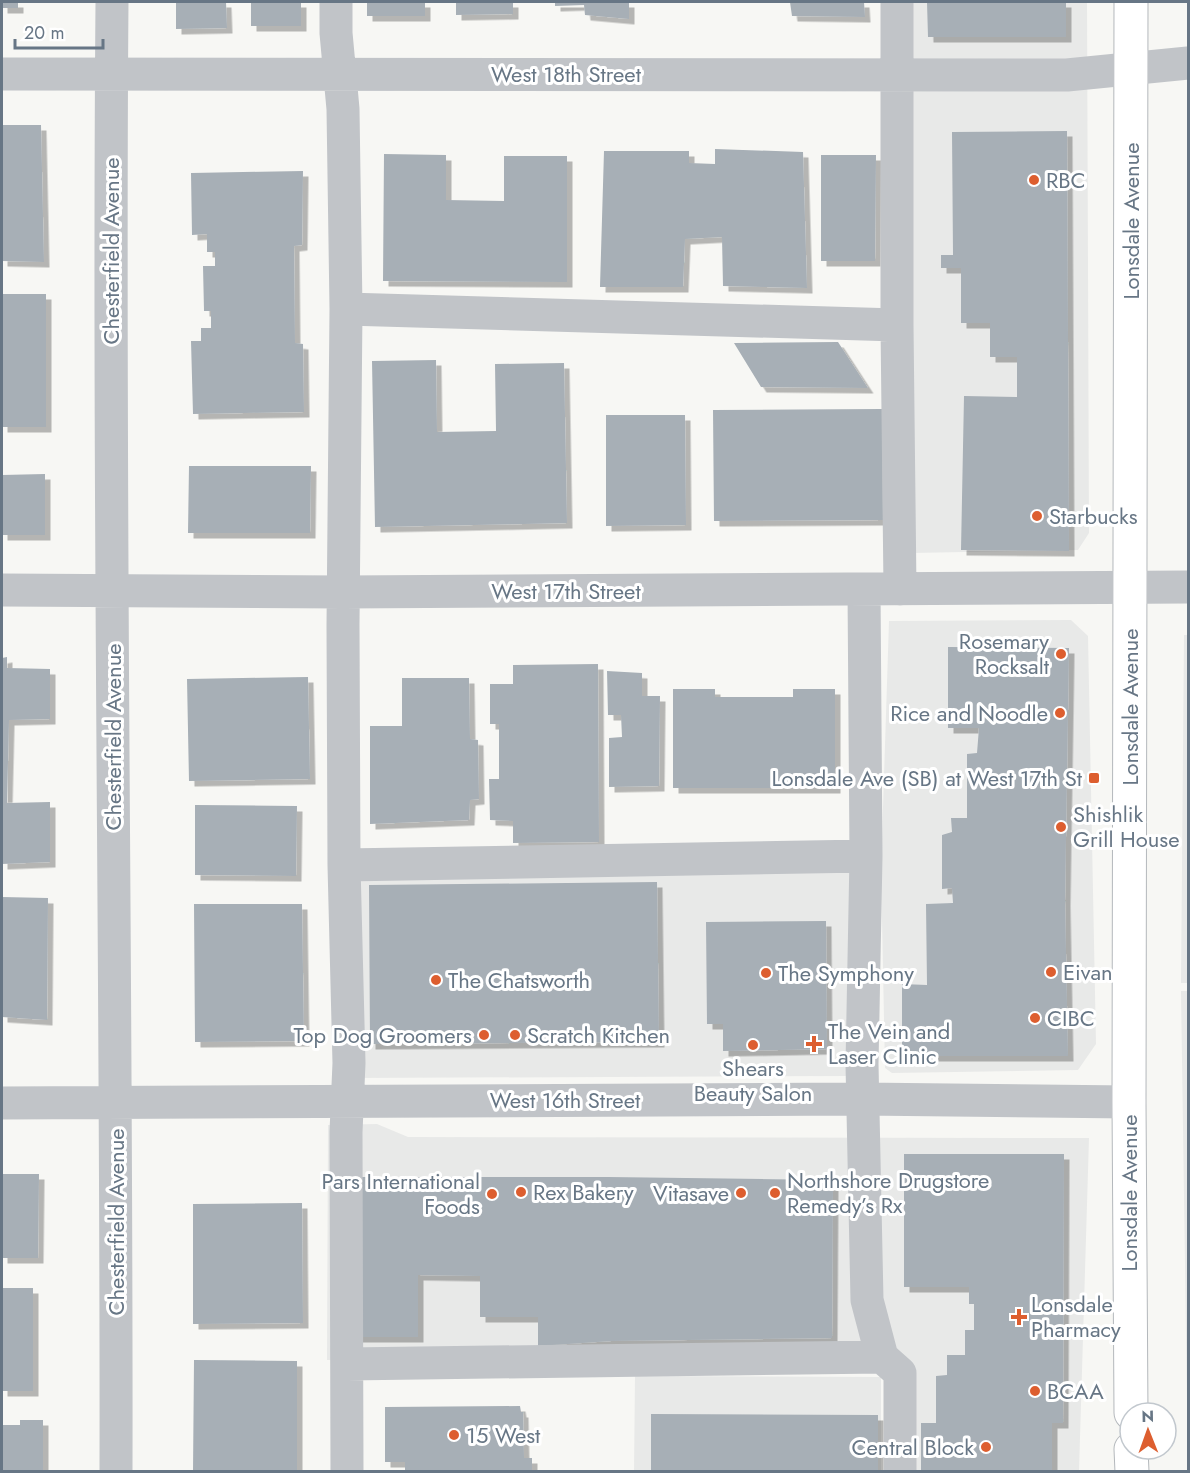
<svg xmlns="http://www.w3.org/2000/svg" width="1190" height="1473" viewBox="0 0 1190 1473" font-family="Jost,sans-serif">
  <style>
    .built { fill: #e8e9e8 }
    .building { fill: #a7afb6; filter: url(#shadow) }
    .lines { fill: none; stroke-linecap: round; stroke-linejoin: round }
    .major-casing { stroke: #b4b8bc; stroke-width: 35 }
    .minor { stroke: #c1c4c8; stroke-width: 33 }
    .major { stroke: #fff; stroke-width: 33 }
    .poi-dot { fill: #dd5e2f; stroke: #fff; stroke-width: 2 }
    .labels { text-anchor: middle; stroke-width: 6; stroke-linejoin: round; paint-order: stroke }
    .street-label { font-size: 22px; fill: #677685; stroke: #fff }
    .poi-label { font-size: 22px; fill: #677685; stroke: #fff; text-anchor: start }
  </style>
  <defs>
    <filter id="shadow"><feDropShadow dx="5.5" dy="5.5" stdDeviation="0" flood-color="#0004"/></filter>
  </defs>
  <rect width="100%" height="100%" fill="#f7f7f4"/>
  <path class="built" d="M912,2H1087L1089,533L1078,550L911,553Z
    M1071,620L1088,636L1096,1044L1078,1070L892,1073L885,1068L881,870L889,621Z
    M1184,635H1188V983H1181Z
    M852,871V1076L352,1078V873Z
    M1181,991H1188V1472V1471Z
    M377,1124L408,1137L1089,1138L1079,1471H907L889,1352L327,1360L328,1125Z
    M635,1376L881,1377V1471L634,1472Z"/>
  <path class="building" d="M2,2H18V8H2Z
    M176,2H226L227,28L176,29Z
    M251,2H301V26H251Z
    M367,2H425V16H367Z
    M456,2H513V14L456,15Z
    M555,2H629V19L585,15L584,5L555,6Z
    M790,2H864L865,17L792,16Z
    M927,2H1066V37H928Z
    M2,125H41L44,262L2,261Z
    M1067,131L1069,551L961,550L964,396L1017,397V357H990V323H961V268H941V255H953L952,132Z
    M715,149L803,152L807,288L723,286L722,237L685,239L683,287H600L604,151H689V163L715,164Z
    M384,154L446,155V200L504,201V156H567V282L383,281Z
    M821,155H876L875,261H821Z
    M303,171L302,245L294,246L295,343L303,344L304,412L193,414L191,341H201V328H211V311H204L203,266H215V252H207V234L192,235L191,173Z
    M2,294H46V427H2Z
    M838,342L868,388L761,387L734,343Z
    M436,360L437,432L496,431L495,364L564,363L567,523L375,527L372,361Z
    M882,409L883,520L714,521L713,410Z
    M606,415H685L686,525L606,526Z
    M189,466H311L310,533H188Z
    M45,474V535H2V475Z
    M948,647L1069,648L1065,901L1068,1056H902V984L927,985L926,904L953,903L952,888L942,889V835L952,832L951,818H967V754L977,753L979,728H948Z
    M7,657V668L50,669V719L9,720L7,803L50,802V862L2,864V658Z
    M598,664L599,842L513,843V821L490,820L489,779H499V724H490V684H513V665Z
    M607,671L642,673V696H660L659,786L609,787V738L622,737L621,715H608Z
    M308,677L310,779L189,781L187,679Z
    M402,678H469L470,739L478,740L479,799L470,800L469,820L370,824V726H402Z
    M673,689H715V697H793V689H835V788H673Z
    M195,805L297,806L296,876L195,875Z
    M657,882L659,1042L370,1044L369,885Z
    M2,897L48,898L47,1020L2,1017Z
    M194,904H302L304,1041L195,1042Z
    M826,921L827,1049L723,1051V1024H707L706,922Z
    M904,1154H1064L1063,1423H1052V1472H921V1423H936V1376L947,1375V1355H965V1330H974V1304H969V1287H904Z
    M2,1174H39L38,1258H2Z
    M355,1177H608L833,1180L832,1338L611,1341L538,1346V1317H480V1276L418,1275V1337H355Z
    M302,1203L303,1323L193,1324V1204Z
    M2,1288H33V1391H2Z
    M194,1360L297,1361V1472H193Z
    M520,1406L521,1412H523L524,1458H532V1472H405V1462H385V1407Z
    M651,1414L878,1415V1472H651Z
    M20,1420H43V1472H2V1425H20Z"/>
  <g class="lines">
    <defs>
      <path id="major" d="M1131,2L1129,1102L1131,1413
        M1131,1449L1132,1472"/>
    </defs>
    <use href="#major" class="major-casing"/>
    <path class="minor" d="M112,2C108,491 117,982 116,1472
      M336,2V33L343,109L346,309
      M897,2V325L900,589
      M2,74L1067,75L1188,63
      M864,589L866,856L862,1064L867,1300L882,1357L900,1373V1472
      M2,590L343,592L1188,587
      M344,865L866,856
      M2,1103L862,1099L1129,1102
      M347,1364L882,1357
      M347,1472L346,1132L349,1063L344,865L343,625L346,309L897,325"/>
    <use href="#major" class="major"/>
  </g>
  <g class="poi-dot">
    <circle cx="1034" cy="180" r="6"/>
    <circle cx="1037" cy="516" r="6"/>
    <circle cx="1061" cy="654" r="6"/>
    <circle cx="1060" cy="713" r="6"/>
    <rect x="1088" y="772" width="12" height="12" rx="3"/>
    <circle cx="1061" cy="827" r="6"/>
    <circle cx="1051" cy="972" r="6"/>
    <circle cx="766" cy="973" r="6"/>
    <circle cx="436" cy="980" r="6"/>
    <circle cx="1035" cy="1018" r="6"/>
    <circle cx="484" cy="1035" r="6"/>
    <circle cx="515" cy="1035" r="6"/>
    <path d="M811 1035h6v6h6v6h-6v6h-6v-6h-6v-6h6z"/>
    <circle cx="753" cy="1045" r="6"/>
    <circle cx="521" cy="1192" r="6"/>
    <circle cx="741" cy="1193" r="6"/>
    <circle cx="775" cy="1193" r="6"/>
    <circle cx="492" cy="1194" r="6"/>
    <path d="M1016 1308h6v6h6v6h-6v6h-6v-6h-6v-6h6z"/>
    <circle cx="1035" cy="1391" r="6"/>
    <circle cx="454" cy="1435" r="6"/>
    <circle cx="986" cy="1447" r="6"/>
  </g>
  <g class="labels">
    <g class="street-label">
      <text x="566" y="82">West 18th Street</text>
      <text transform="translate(1131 221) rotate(-90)" y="8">Lonsdale Avenue</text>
      <text transform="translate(111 251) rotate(-90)" y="8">Chesterfield Avenue</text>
      <text x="566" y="599">West 17th Street</text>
      <text transform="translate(1130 707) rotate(-90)" y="8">Lonsdale Avenue</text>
      <text transform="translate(113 737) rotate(-90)" y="8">Chesterfield Avenue</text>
      <text x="565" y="1108">West 16th Street</text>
      <text transform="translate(1129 1193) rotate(-90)" y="8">Lonsdale Avenue</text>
      <text transform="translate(116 1222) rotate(-90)" y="8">Chesterfield Avenue</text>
    </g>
    <g class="poi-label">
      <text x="1046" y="188">RBC</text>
      <text x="1049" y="524">Starbucks</text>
      <text x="1049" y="649" text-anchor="end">Rosemary<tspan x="1049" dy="25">Rocksalt</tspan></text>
      <text x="1048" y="721" text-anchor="end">Rice and Noodle</text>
      <text x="1082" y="786" text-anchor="end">Lonsdale Ave (SB) at West 17th St</text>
      <text x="1073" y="822">Shishlik<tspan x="1073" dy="25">Grill House</tspan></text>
      <text x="1063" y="980">Eivan</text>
      <text x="778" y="981">The Symphony</text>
      <text x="448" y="988">The Chatsworth</text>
      <text x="1047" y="1026">CIBC</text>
      <text x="828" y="1039">The Vein and<tspan x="828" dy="25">Laser Clinic</tspan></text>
      <text x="472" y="1043" text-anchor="end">Top Dog Groomers</text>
      <text x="527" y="1043">Scratch Kitchen</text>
      <text x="753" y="1076" text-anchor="middle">Shears<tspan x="753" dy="25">Beauty Salon</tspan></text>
      <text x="787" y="1188">Northshore Drugstore<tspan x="787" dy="25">Remedy’s Rx</tspan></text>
      <text x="480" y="1189" text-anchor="end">Pars International<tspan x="480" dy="25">Foods</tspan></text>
      <text x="533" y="1200">Rex Bakery</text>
      <text x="729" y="1201" text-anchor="end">Vitasave</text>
      <text x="1031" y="1312">Lonsdale<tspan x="1031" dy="25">Pharmacy</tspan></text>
      <text x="1047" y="1399">BCAA</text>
      <text x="466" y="1443">15 West</text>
      <text x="974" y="1455" text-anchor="end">Central Block</text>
    </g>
  </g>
  <rect width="1190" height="1473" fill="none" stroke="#677685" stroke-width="6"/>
  <g transform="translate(1148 1431) rotate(359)"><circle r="28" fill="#ffffff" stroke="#c2c8ce" stroke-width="1.5"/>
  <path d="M0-4.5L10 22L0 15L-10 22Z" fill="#dd5e2f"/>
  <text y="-9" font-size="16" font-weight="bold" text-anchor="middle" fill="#677685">N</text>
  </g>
  <path d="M15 39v9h88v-9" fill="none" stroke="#677685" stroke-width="3"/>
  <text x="24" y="39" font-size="18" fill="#677685" stroke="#ffffff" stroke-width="4.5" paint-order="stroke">20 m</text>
</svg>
